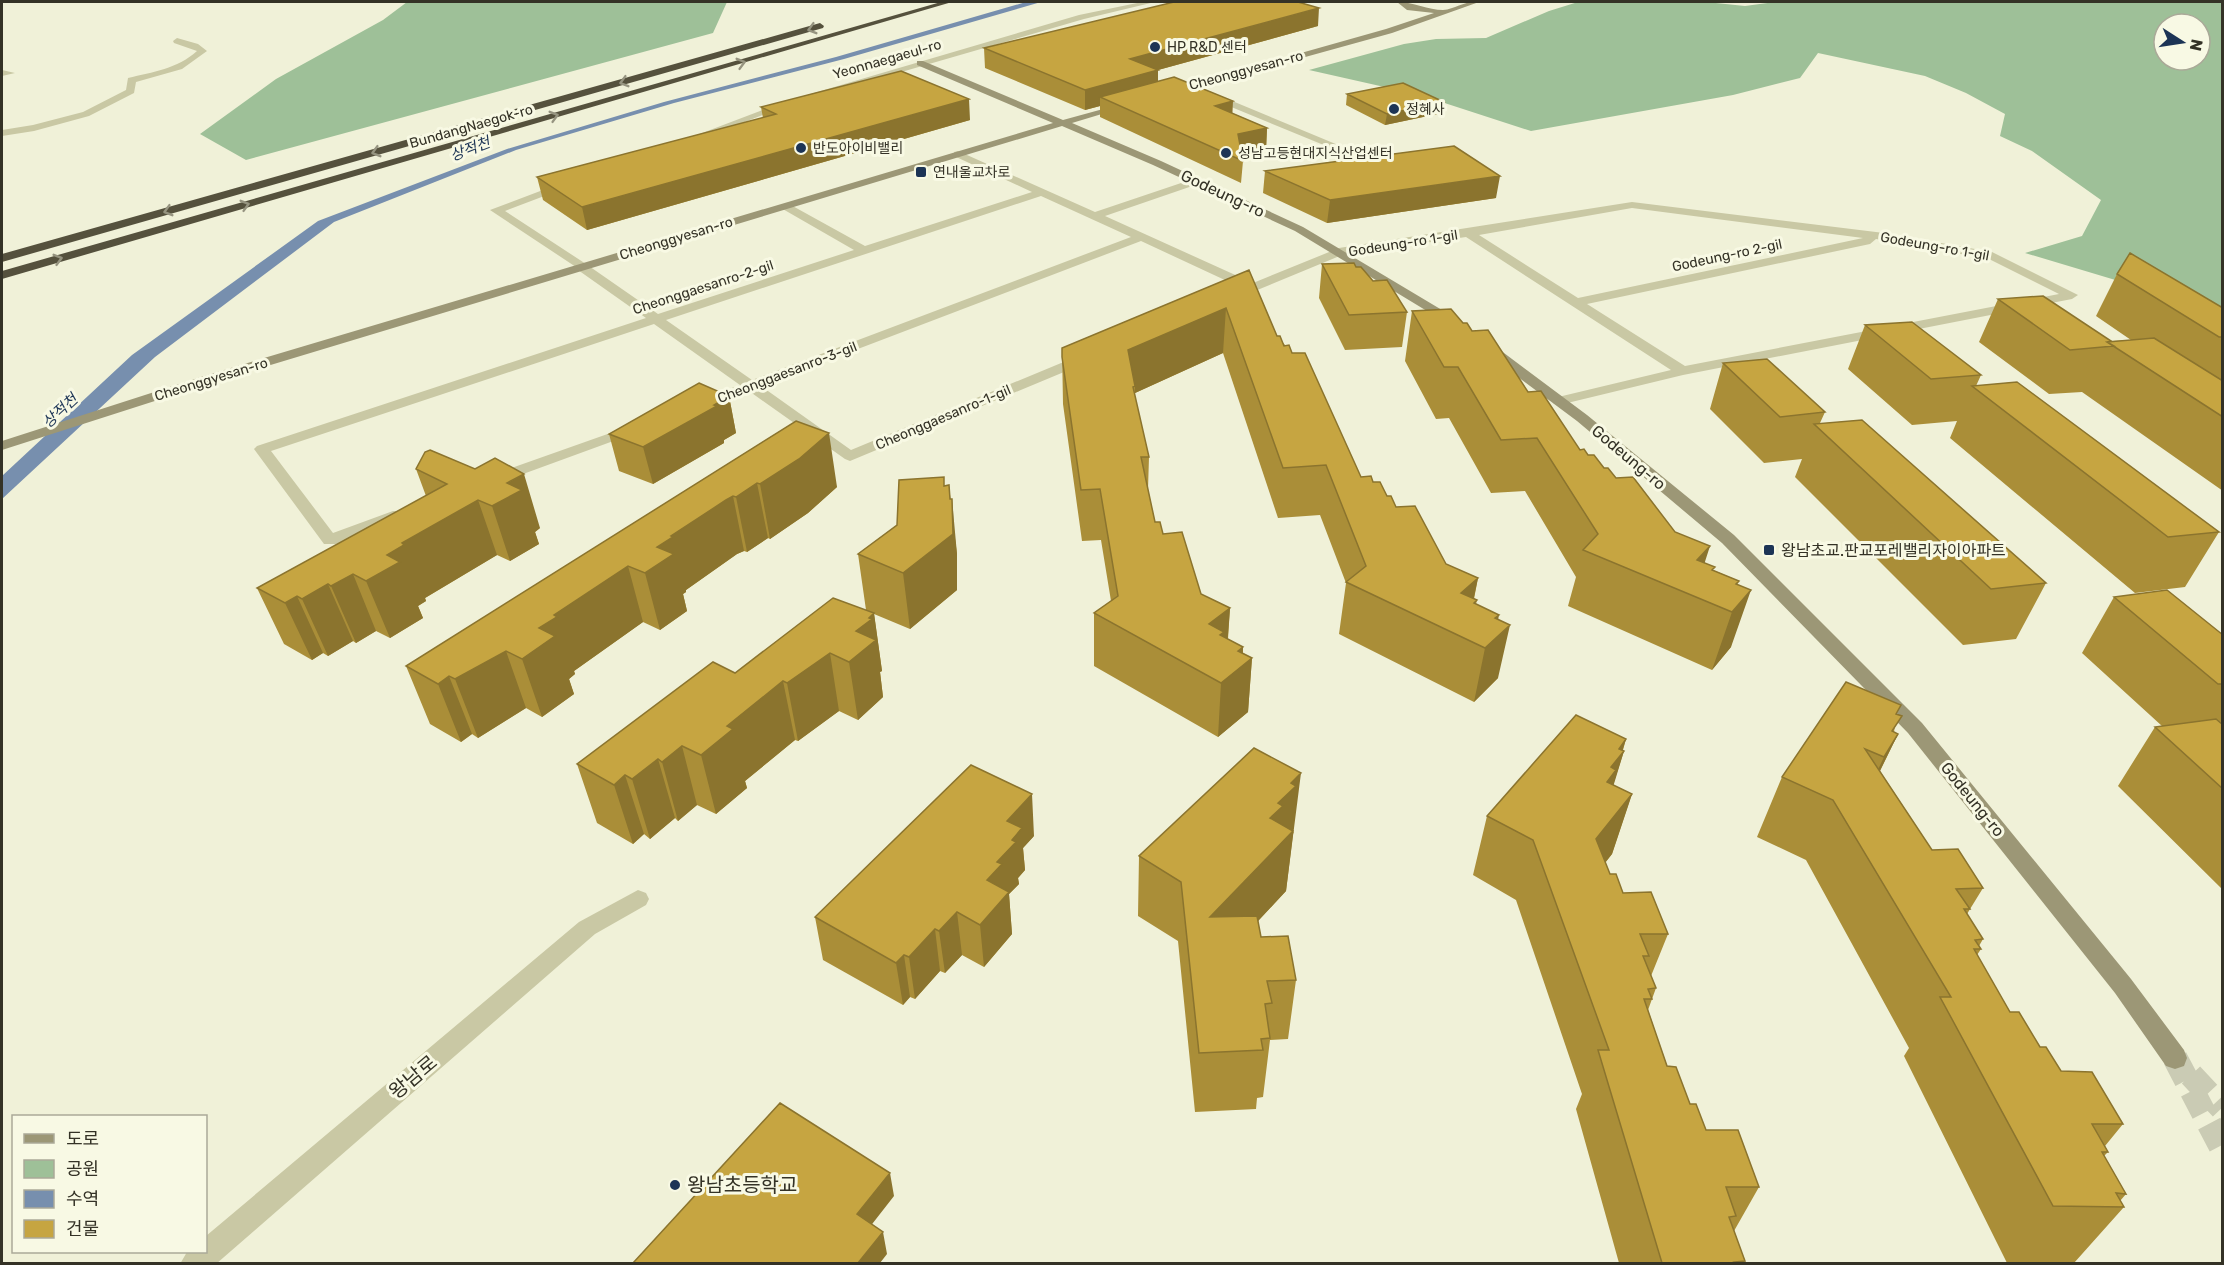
<svg xmlns="http://www.w3.org/2000/svg" width="2224" height="1265" viewBox="0 0 2224 1265" font-family="Rubik,'Noto Sans KR',sans-serif">
  <style>
    .green { fill: #9ec098; fill-rule: evenodd }
    .water { fill: #778fae }
    .lines { fill: none; stroke-linecap: round; stroke-linejoin: round }
    .secondary-tunnel { stroke: #cacbb4; stroke-width: 25; stroke-dasharray: 25 12; stroke-linecap: butt }
    .lane { fill: #c9c8a4; fill-rule: evenodd }
    .street { fill: #c9c8a4; fill-rule: evenodd }
    .secondary { fill: #9c9776; fill-rule: evenodd }
    .highway { fill: #55513d; fill-rule: evenodd }
    .wall { fill: #aa8e38 }
    .shaded-wall { fill: #8b742e }
    .building { fill: #c6a541; stroke: #8b742e; stroke-width: 1.5 }
    .oneway { stroke: #969480 }
    .poi-dot { fill: #1c3455; stroke: #f8f9e4; stroke-width: 2 }
    .labels { text-anchor: middle; stroke-width: 6; stroke-linejoin: round; paint-order: stroke }
    .far-poi-label { font-size: 14px; fill: #343226; stroke: #f8f9e4; text-anchor: start }
    .far-street-label { font-size: 14px; fill: #343226; stroke: #f8f9e4 }
    .far-water-label { font-size: 15px; font-style: italic; fill: #1c3455; stroke: #f8f9e4 }
    .street-label { font-size: 16px; fill: #343226; stroke: #f8f9e4 }
    .poi-label { font-size: 16px; fill: #343226; stroke: #f8f9e4; text-anchor: start }
    .near-street-label { font-size: 20px; fill: #343226; stroke: #f8f9e4 }
    .near-poi-label { font-size: 20px; fill: #343226; stroke: #f8f9e4; text-anchor: start }
  </style>
  <rect width="100%" height="100%" fill="#f0f1d8"/>
  <path class="green" d="M407,2H727L713,33L246,160L200,134L276,79L383,20Z
    M1578,2H1706L1745,6L1775,2H2222V312L2025,253L2082,236L2101,200L2032,151L2000,136L2005,114L1966,93L1925,76L1818,53L1800,78L1733,95L1531,131L1420,95L1309,70L1404,44L1436,39L1486,38L1549,11ZM2164,24H2200V60H2164Z"/>
  <path class="water" d="M1026,2H1041L844,59L674,103L516,150L334,222L155,357L2,499V476L132,355L318,221L507,149L664,102L836,57Z"/>
  <g class="lines">
    <path class="secondary-tunnel" d="M2175,1058L2222,1148
      M2191,1075L2222,1108"/>
    <path class="lane" d="M1142,2H1155L1084,19L815,97L807,95L1079,15Z
      M1207,93H1213L1379,162L1374,165L1370,164L1207,97Z
      M781,103L789,105L698,140L689,138Z
      M564,182L569,185L568,187L505,211L586,264L588,267L582,271L490,210Z"/>
    <path class="street" d="M177,38L198,44L207,51L182,69L136,82L134,93L89,116L34,131L2,136V130L33,125L83,112L126,90L128,78C153,72 177,69 197,51L174,43L173,41Z
      M2,70L15,73L2,76Z
      M958,151L1095,212L1193,179H1201V183L1105,216L1253,283L1339,248L1632,202L1884,233L1992,252L2078,295L2072,299L1683,375L1559,405L1554,404L1552,401L1554,398L1671,370L1466,237L1342,255L1233,300L1227,296L1242,288L1141,241L761,386L851,450L1078,356L1083,355L1090,359L1088,362L850,461L845,459L749,391L709,406H699L697,403L699,400L740,385L654,324L271,451L333,533L393,511H405L407,514L405,517L336,544H324L254,449L257,446L646,318L578,270V264H586L658,314L854,250L781,208V204H789L865,246L1032,192L954,156V152ZM1041,196L1131,237L752,380L666,320ZM1632,208L1863,238L1578,298L1479,235ZM1876,239L1989,259L2059,294L1685,366L1587,304L1870,244Z
      M633,425L640,429L638,432L501,482H489L487,479L489,476Z
      M638,890L646,893L649,899L646,905L595,934L216,1264H180L187,1252H206V1236L579,922Z"/>
    <path class="secondary" d="M1397,2C1410,1 1428,10 1443,10C1456,9 1465,0 1479,2L1392,33L1175,93L1167,91L1386,29L1434,13L1407,10Z
      M917,61H923L1063,120L1125,103V107L1072,123L1161,161L1303,227L1462,322L1460,325H1450L1295,231L1153,165L1062,126L214,382L2,450V441L204,376L1053,123L917,65Z
      M1491,346L1496,347L1587,415L1734,535L1922,723L2131,979L2184,1050L2187,1058L2184,1066L2175,1069L2166,1066L2115,993L1908,733L1722,543L1577,421L1486,353L1484,350L1486,347Z"/>
    <path class="highway" d="M941,2H952L2,279V271Z
      M820,23L824,26L823,28L2,262V254Z"/>
  </g>
  <path class="wall" d="M1318,26L1158,70V81L1267,128L1266,150L1242,155L1243,161L1241,183L1100,117V106L1085,110L985,68L984,48Z
    M1347,94L1444,102L1442,113L1385,125L1346,105Z
    M761,107L970,120L587,230L543,200L537,177L763,118Z
    M1265,171L1496,198L1327,223L1263,193Z
    M1322,264L1356,267L1373,281L1407,312L1402,347L1345,350L1319,298Z
    M1249,270L1277,336L1292,353L1361,477L1373,482L1396,507L1446,564L1478,578L1474,599L1477,600L1476,604L1498,619V678L1474,702L1339,634L1346,583L1320,515L1278,518L1223,353L1135,393V397L1149,457L1148,489L1155,522L1201,594L1230,608L1228,639L1243,647V653L1252,658L1248,712L1218,737L1094,666V613L1111,601L1101,540L1082,541L1063,404L1062,348Z
    M2117,274L2223,308V380H2221L2223,381V491L2082,392L2049,394L1979,342L1998,299L2111,341L2131,340L2096,316Z
    M1412,311L1463,323L1472,331L1580,450L1616,478L1675,532L1705,563L1713,570L1739,581L1737,585L1731,647L1712,670L1568,606L1576,577L1525,491L1491,493L1449,418L1436,419L1405,361Z
    M1865,325L1981,375L1976,386L2219,532L2185,587L2135,593L1950,438L1957,421L1912,425L1848,369Z
    M1723,363L1825,412L1820,423L2046,583L2016,639L1963,645L1795,477L1802,459L1764,463L1710,409Z
    M729,396L736,433L724,440V443L653,484L619,471L609,434Z
    M796,421L837,487L808,513L770,539L768,538L747,552L744,551L737,554L686,590V592L683,594L687,611L660,630L643,622L574,671L575,674L569,679L574,694L542,717L526,708L478,738L472,734L461,742L430,724L406,666Z
    M416,469L540,528L535,532L539,544L510,561L497,555L425,598L426,601L418,606L423,618L390,638L376,631L356,643L353,641L328,656L323,653L312,660L284,644L257,588L426,496Z
    M945,486L950,499L957,554V590L910,629L874,614L882,671L880,672L883,697L858,720L839,711L798,741L795,740L745,781L747,788L716,814L697,805L678,821L675,818L650,839L644,834L633,844L597,823L577,764L735,673L866,610L858,554L897,525Z
    M2114,597L2223,635V890L2118,786L2155,727L2162,726L2082,653Z
    M1897,714L1894,732L1898,734L1880,771L1932,850L1983,888L1967,914L1983,939L1979,946L1981,949L1977,955L2010,1012L2040,1047L2061,1071L2123,1124L2105,1146L2108,1152L2104,1156L2126,1194L2120,1201L2124,1207L2074,1263H2007L1904,1056L1909,1048L1806,860L1757,837L1782,777Z
    M1626,739L1623,750L1624,751L1613,785L1632,794L1612,854L1605,863L1610,874L1623,893L1668,934L1651,976L1656,988L1648,1010L1667,1066L1706,1130L1759,1187L1734,1231L1745,1261L1743,1263H1619L1576,1109L1582,1094L1516,900L1473,875L1487,816Z
    M1294,832L1293,834L1286,891L1258,921L1261,937L1296,980L1288,1039L1270,1040L1263,1097L1257,1098L1256,1109L1195,1112L1178,941L1138,916L1139,856Z
    M1034,836L1023,848L1025,870L1018,878L1019,884L1009,894L1012,934L984,967L962,955L945,973L940,971L915,999L910,997L903,1005L823,960L815,917Z"/>
  <path class="shaded-wall" d="M1319,8L1318,26L1158,70V90L1100,97V106L1085,110V90L1130,59Z
    M969,99L970,120L587,230L582,207Z
    M1233,101L1232,122L1215,106Z
    M1444,102L1442,113L1385,125L1387,114Z
    M1267,128L1266,150L1237,156L1238,134Z
    M1500,176L1496,198L1327,223L1330,200Z
    M1226,308L1223,353L1135,393V386L1128,350Z
    M729,396L736,433L724,440V443L653,484L643,447Z
    M829,433L837,487L808,513L770,539L760,484Z
    M524,474L540,528L535,532L539,544L510,561L492,506L507,483Z
    M757,483L768,538L747,552L736,497Z
    M949,485L953,523L952,499L957,554V590L910,629L903,573L949,537Z
    M733,496L744,551L737,554L686,590V592L683,594L687,611L660,630L645,573L657,547L671,536L726,500Z
    M478,500L497,555L425,598L426,601L418,606L423,618L390,638L366,581L387,555L402,543Z
    M1710,546L1694,596L1697,560Z
    M628,566L643,622L574,671L575,674L569,679L574,694L542,717L522,659L539,628L554,615Z
    M353,574L376,631L356,643L331,586Z
    M1478,578L1467,630L1461,593Z
    M328,584L353,641L328,656L302,599Z
    M1751,590L1731,647L1712,670L1732,612Z
    M297,596L323,653L312,660L285,603Z
    M1230,608L1226,661L1243,647L1242,666L1252,658L1248,712L1218,737L1221,683L1209,624Z
    M874,613L882,671L880,672L883,697L858,720L849,662L856,631Z
    M1499,615L1494,640L1510,625L1498,678L1474,702L1485,648L1495,618Z
    M506,651L526,708L478,738L455,679Z
    M830,653L839,711L798,741L787,683Z
    M449,676L472,734L461,742L438,684Z
    M783,681L795,740L745,781L747,788L716,814L701,755L727,726Z
    M1898,734L1869,793L1856,816L1884,757Z
    M1626,739L1621,755L1624,751L1606,810L1588,841L1611,767L1619,749Z
    M682,746L697,805L678,821L662,762Z
    M658,759L675,818L650,839L632,779Z
    M1301,773L1286,891L1206,977L1210,917L1270,818L1278,803L1291,783Z
    M625,775L644,834L633,844L614,785Z
    M1032,794L1034,836L1023,848L1025,870L1018,878L1019,884L1009,894L1012,934L984,967L980,925L987,880L997,862L1007,821Z
    M1632,794L1612,854L1577,898L1596,839Z
    M957,912L962,955L945,973L939,931Z
    M935,929L940,971L915,999L909,957Z
    M904,955L910,997L903,1005L896,963Z
    M890,1173L894,1196L862,1237L857,1214Z
    M883,1232L887,1254L880,1263H858Z"/>
  <path class="building" d="M1174,2H1298L1319,8L1130,59L1158,70L1085,90L984,48Z
    M901,71L969,99L582,207L537,177L776,114L761,107Z
    M1174,77L1233,101L1215,106L1267,128L1238,134L1243,161L1100,97Z
    M1403,83L1444,102L1387,114L1347,94Z
    M1454,146L1500,176L1330,200L1265,171Z
    M2130,253L2223,308V337H2219L2117,274Z
    M1354,263L1356,267H1361L1373,281L1387,280L1407,312L1349,315L1322,264Z
    M1249,270L1277,336H1280L1284,346L1289,345L1292,353H1305L1361,477L1371,476L1373,482H1380L1387,496H1391L1396,507L1415,506L1446,564L1478,578L1461,593L1477,600L1474,603L1499,615L1495,618L1510,625L1485,648L1346,582L1366,566L1326,465L1283,468L1226,308L1128,350L1135,386L1133,387L1149,457H1141L1155,522H1160L1163,534L1182,532L1201,594L1230,608L1209,624L1224,632L1220,635L1243,647L1238,651L1252,658L1221,683L1094,613L1118,596L1100,489L1081,490L1062,357V348Z
    M2043,296L2111,341L2107,342L2114,346L2070,350L1998,299Z
    M1451,309L1463,323H1467L1472,331L1488,330L1528,392L1541,391L1580,450L1584,449L1588,455H1594L1604,468H1608L1616,478L1633,477L1675,532L1710,546L1697,560L1715,567L1712,570L1739,581L1736,584L1751,590L1732,612L1583,550L1598,534L1537,438L1501,440L1458,367H1444L1412,311Z
    M1912,322L1981,375L1931,379L1865,325Z
    M2154,338L2223,381V417L2107,342Z
    M1767,359L1825,412L1780,417L1723,363Z
    M2017,382L2219,532L2168,537L1972,386Z
    M699,383L729,396L714,405L717,406L643,447L609,434Z
    M1862,420L2046,583L1991,589L1814,424Z
    M796,421L829,433L799,459L760,484L757,483L736,497L733,496L726,500L671,536L673,537L657,547L674,554L645,573L628,566L554,615L557,617L539,628L555,636L522,659L506,651L455,679L449,676L438,684L406,666Z
    M430,450L475,469L495,458L524,474L507,483L522,490L492,506L478,500L402,543L404,545L387,555L400,562L366,581L353,574L331,586L328,584L302,599L297,596L285,603L257,588L447,484L416,469L425,452Z
    M944,477V486L949,485L950,499H952L953,534L903,573L858,554L897,525L899,480Z
    M2167,590L2223,635V684H2218L2114,597Z
    M833,598L874,613L869,618L872,619L856,631L876,640L849,662L830,653L787,683L783,681L727,726L733,729L701,755L682,746L662,762L658,759L632,779L625,775L614,785L577,764L713,662L735,673Z
    M1846,682L1901,705L1896,714L1902,716L1892,731L1898,734L1884,757L1865,749L1932,850L1958,849L1983,888L1956,889L1970,909H1964L1983,939L1975,940L1981,949H1974L2010,1012H2019L2040,1047H2046L2061,1071L2092,1072L2123,1124H2092L2108,1152H2102L2126,1194L2116,1193L2124,1207L2053,1206L1940,997H1951L1833,800L1782,777Z
    M1576,715L1626,739L1619,749L1624,751L1611,767L1616,770L1607,782L1632,794L1596,839L1610,874H1616L1623,893L1651,892L1668,934H1640L1649,956H1643L1656,988L1648,989L1652,999H1644L1667,1066L1676,1067L1690,1104H1696L1706,1130H1738L1759,1187H1726L1736,1216L1729,1217L1745,1261L1734,1262L1735,1263H1662L1598,1050H1609L1533,840L1487,816Z
    M2216,719L2223,725V789L2155,727Z
    M1254,748L1301,773L1291,783L1296,786L1278,803L1283,806L1270,818L1293,831L1210,917L1257,916L1261,937L1288,936L1296,980L1267,981L1272,1003L1265,1004L1270,1038L1261,1039L1263,1050L1199,1053L1181,882L1139,856Z
    M971,765L1032,794L1007,821L1022,828L1012,840L1016,842L997,862L1002,864L987,880L1009,892L980,925L957,912L939,931L935,929L909,957L904,955L896,963L815,917Z
    M780,1103L890,1173L857,1214L883,1232L858,1263H633Z"/>
  <defs><path id="oneway-chevron" d="M-2-3.5L2.5 0L-2 3.5" fill="none" stroke-width="1.6" stroke-linecap="round" stroke-linejoin="round" transform="scale(1.5)"/></defs>
  <g class="oneway">
    <use href="#oneway-chevron" transform="translate(812 29) rotate(164)"/>
    <use href="#oneway-chevron" transform="translate(741 63) rotate(-16)"/>
    <use href="#oneway-chevron" transform="translate(624 82) rotate(164)"/>
    <use href="#oneway-chevron" transform="translate(554 116) rotate(-16)"/>
    <use href="#oneway-chevron" transform="translate(376 152) rotate(164)"/>
    <use href="#oneway-chevron" transform="translate(245 205) rotate(-16)"/>
    <use href="#oneway-chevron" transform="translate(168 211) rotate(164)"/>
    <use href="#oneway-chevron" transform="translate(58 259) rotate(-16)"/>
  </g>
  <g class="poi-dot">
    <circle cx="1155" cy="47" r="6"/>
    <circle cx="1394" cy="109" r="6"/>
    <circle cx="801" cy="148" r="6"/>
    <circle cx="1226" cy="153" r="6"/>
    <rect x="915" y="166" width="12" height="12" rx="3"/>
    <rect x="1763" y="544" width="12" height="12" rx="3"/>
    <circle cx="675" cy="1185" r="6"/>
  </g>
  <g class="labels">
    <g class="far-poi-label">
      <text x="1167" y="52">HP R&amp;D 센터</text>
      <text x="1406" y="114">정혜사</text>
      <text x="813" y="153">반도아이비밸리</text>
      <text x="1238" y="158">성남고등현대지식산업센터</text>
      <text x="933" y="177">연내울교차로</text>
    </g>
    <g class="far-street-label">
      <text transform="translate(887 59) rotate(-16)" y="5">Yeonnaegaeul-ro</text>
      <text transform="translate(1246 70) rotate(-15)" y="5">Cheonggyesan-ro</text>
      <text transform="translate(471 126) rotate(-16)" y="5">BundangNaegok-ro</text>
      <text transform="translate(676 238) rotate(-17)" y="5">Cheonggyesan-ro</text>
      <text transform="translate(1403 243) rotate(-9)" y="5">Godeung-ro 1-gil</text>
      <text transform="translate(1935 246) rotate(10)" y="5">Godeung-ro 1-gil</text>
      <text transform="translate(1727 255) rotate(-12)" y="5">Godeung-ro 2-gil</text>
      <text transform="translate(703 287) rotate(-18)" y="5">Cheonggaesanro-2-gil</text>
      <text transform="translate(787 372) rotate(-21)" y="5">Cheonggaesanro-3-gil</text>
      <text transform="translate(211 379) rotate(-17)" y="5">Cheonggyesan-ro</text>
      <text transform="translate(943 417) rotate(-23)" y="5">Cheonggaesanro-1-gil</text>
    </g>
    <g class="far-water-label">
      <text transform="translate(470 149) rotate(-21)" y="5">상적천</text>
      <text transform="translate(60 411) rotate(-43)" y="5">상적천</text>
    </g>
    <g class="street-label">
      <text transform="translate(1223 193) rotate(25)" y="6">Godeung-ro</text>
      <text transform="translate(1629 457) rotate(40)" y="6">Godeung-ro</text>
      <text transform="translate(1973 799) rotate(51)" y="6">Godeung-ro</text>
    </g>
    <g class="poi-label">
      <text x="1781" y="556">왕남초교.판교포레밸리자이아파트</text>
    </g>
    <g class="near-street-label">
      <text transform="translate(413 1077) rotate(-40)" y="7">왕남로</text>
    </g>
    <g class="near-poi-label">
      <text x="687" y="1192">왕남초등학교</text>
    </g>
  </g>
  <rect width="2224" height="1265" fill="none" stroke="#343226" stroke-width="6"/>
  <rect x="12" y="1115" width="195" height="138" fill="#f8f9e4" stroke="#aaa998" stroke-width="1.5"/>
  <rect x="24" y="1134" width="30" height="9" fill="#9c9776" stroke="#aaa998" stroke-width="1.5"/>
  <text x="66" y="1145" font-size="18" fill="#343226">도로</text>
  <rect x="24" y="1160" width="30" height="18" fill="#9ec098" stroke="#aaa998" stroke-width="1.5"/>
  <text x="66" y="1175" font-size="18" fill="#343226">공원</text>
  <rect x="24" y="1190" width="30" height="18" fill="#778fae" stroke="#aaa998" stroke-width="1.5"/>
  <text x="66" y="1205" font-size="18" fill="#343226">수역</text>
  <rect x="24" y="1220" width="30" height="18" fill="#c6a541" stroke="#aaa998" stroke-width="1.5"/>
  <text x="66" y="1235" font-size="18" fill="#343226">건물</text>
  <g transform="translate(2182 42) rotate(102)"><circle r="28" fill="#f8f9e4" stroke="#aaa998" stroke-width="1.5"/>
  <path d="M0-4.5L10 22L0 15L-10 22Z" fill="#1c3455"/>
  <text y="-9" font-size="16" font-weight="bold" text-anchor="middle" fill="#343226">N</text>
  </g>
</svg>
